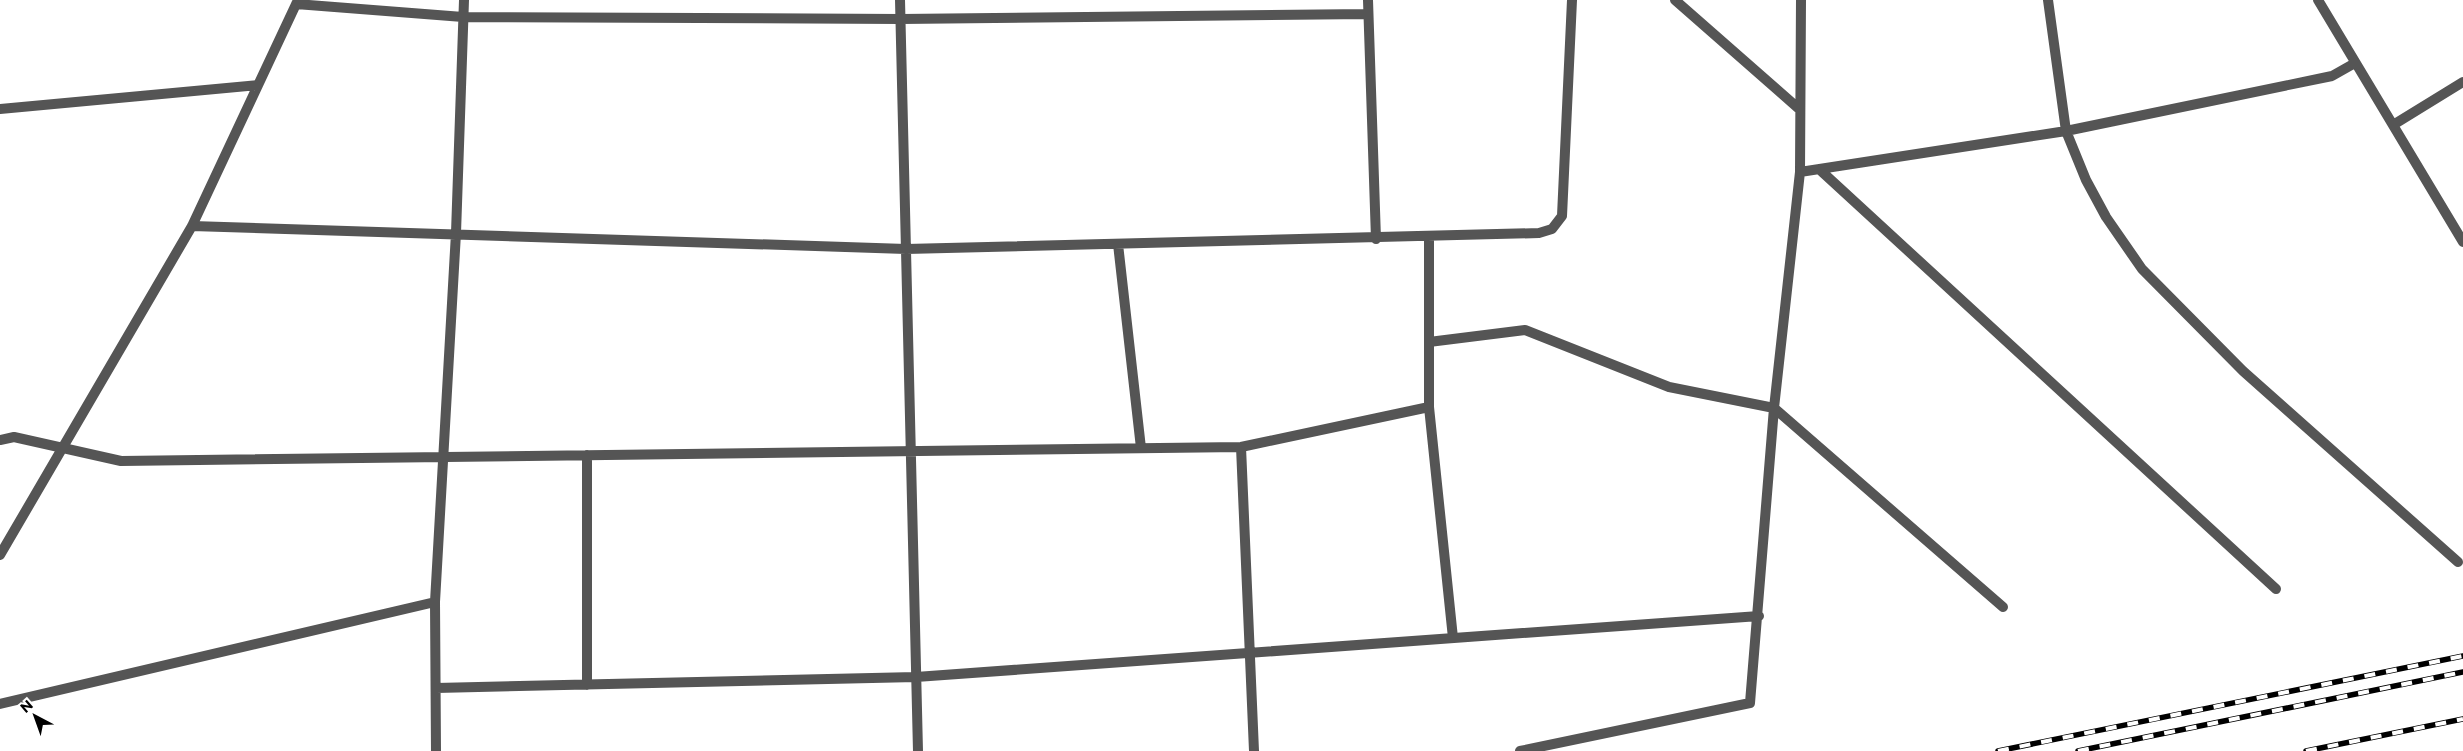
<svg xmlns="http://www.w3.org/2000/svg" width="2463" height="751" viewBox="0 0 2463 751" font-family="Montserrat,sans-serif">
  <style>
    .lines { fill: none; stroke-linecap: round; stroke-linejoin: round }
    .street { stroke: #555; stroke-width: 10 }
    .rail-casing { stroke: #000; stroke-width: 5.5 }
    .rail { stroke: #fff; stroke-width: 4; stroke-dasharray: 11; stroke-linecap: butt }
  </style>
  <rect width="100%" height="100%" fill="#fff"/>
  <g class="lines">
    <path class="street" d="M900,0L918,751
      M1368,0L1376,239
      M1675,0L1798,108
      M2048,0L2066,131L2086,180L2106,217L2142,269L2243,371L2458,562
      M2318,0L2463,242
      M296,4L463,17L901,19L1368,14
      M0,109L258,85
      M2393,125L2463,82
      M1819,169L2276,589
      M1800,172L2066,131L2332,76L2355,63
      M192,226L906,249L1539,233L1552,229L1562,216L1572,0
      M1429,238V407L1453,638
      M1118,244L1141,448
      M1429,342L1525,330L1669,387L1774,408L2003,607
      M0,440L14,437L121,461L1241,447L1429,407
      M1241,447L1254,751
      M587,455V685
      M0,555L192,226L298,0
      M436,688L916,677L1759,616
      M0,704L435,602
      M436,751L435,602L456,233L464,0
      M1520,751L1750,703L1774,408L1800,172L1801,0"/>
    <defs>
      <path id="rail" d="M1998,751L2463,656
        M2078,751L2463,672
        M2306,751L2463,719"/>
    </defs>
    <use href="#rail" class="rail-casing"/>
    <use href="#rail" class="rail"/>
  </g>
  <g transform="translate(35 716) rotate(319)" stroke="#ffffff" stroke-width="4" paint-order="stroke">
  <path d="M0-4L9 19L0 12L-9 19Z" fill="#000000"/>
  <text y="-8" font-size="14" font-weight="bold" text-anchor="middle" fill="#000000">N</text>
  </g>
</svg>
